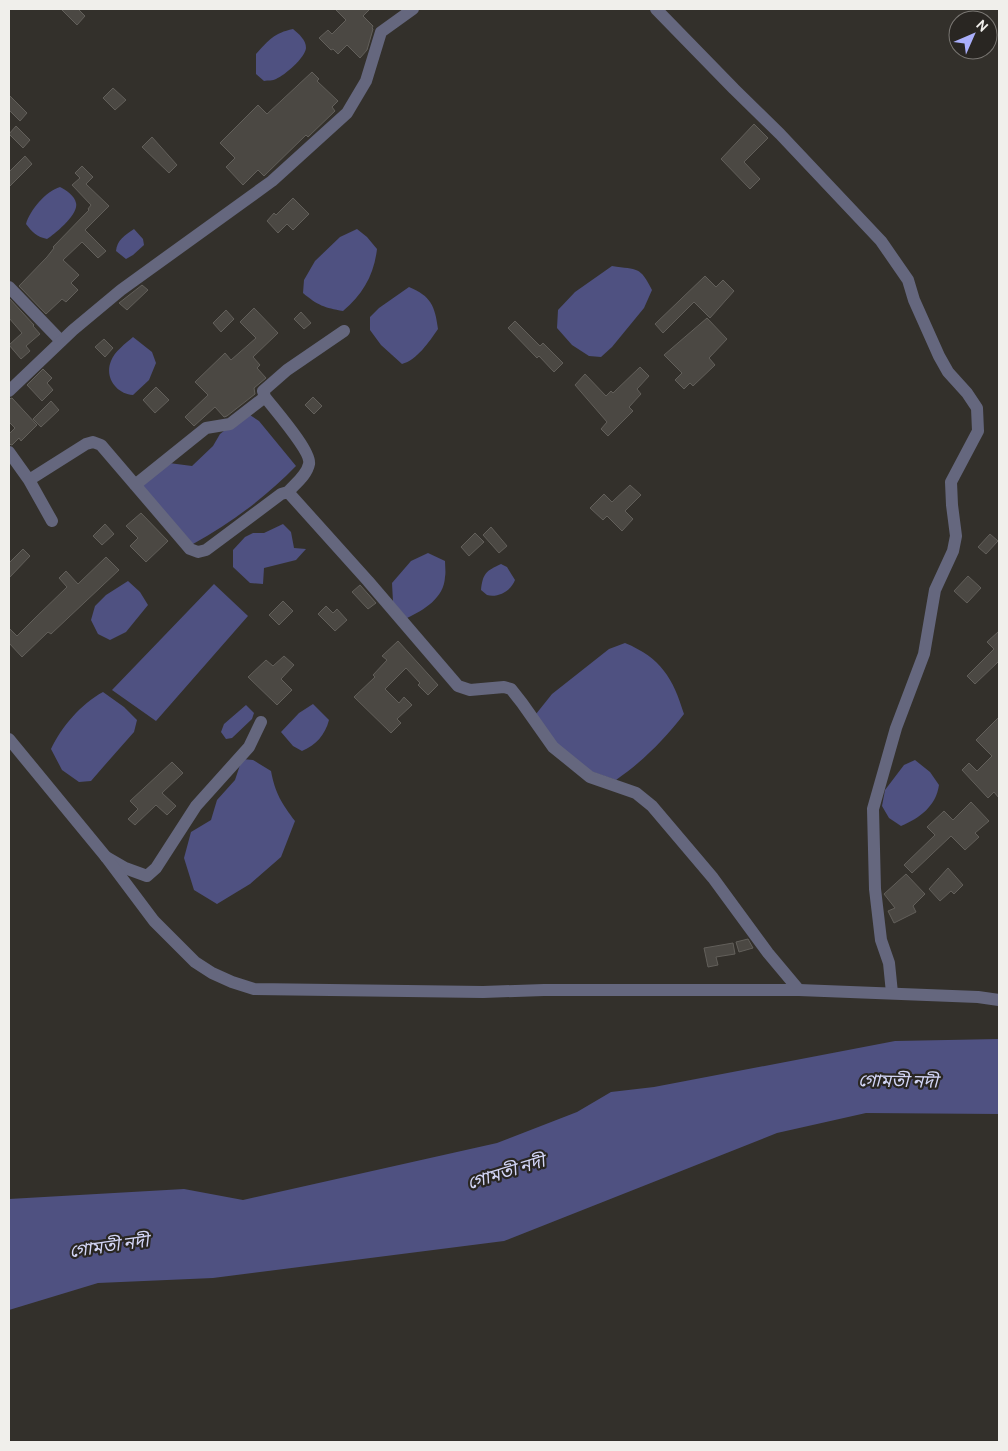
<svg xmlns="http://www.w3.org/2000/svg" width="1008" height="1451" viewBox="0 0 1008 1451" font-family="Cabin,'Noto Sans Bengali',sans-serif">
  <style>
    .water { fill: #4f5181 }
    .building { fill: #4b4843; stroke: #625f5a }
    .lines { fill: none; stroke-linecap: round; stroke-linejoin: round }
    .minor { stroke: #65677e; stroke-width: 12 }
    .tertiary { stroke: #65677e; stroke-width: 12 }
    .labels { text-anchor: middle; stroke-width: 4.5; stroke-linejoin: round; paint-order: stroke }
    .water-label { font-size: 18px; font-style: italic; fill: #d2d5f5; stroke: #292622 }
  </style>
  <rect width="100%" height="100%" fill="#33302b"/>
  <path class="water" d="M293,29C299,34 306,40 306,48C305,58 285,75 276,79C273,81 268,80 264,81L256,74V54C269,40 274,33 293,29Z
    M60,187C66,190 75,196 76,203C79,214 55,234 47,239C37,237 32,232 26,224C30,210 46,191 60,187Z
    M134,229L143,239L144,245L133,255L126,259L116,251C117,240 125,235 134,229Z
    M357,229L367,237L377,249C374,275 363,294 343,311C325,308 317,305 303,293L304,280L315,261L340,237Z
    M612,266C638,270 640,266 652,290L644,308L612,347L601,357L589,356L572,345L557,328L558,310L575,292Z
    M409,287C431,296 435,306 438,329C429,342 417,360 402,364L381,345L370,330V317L379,308Z
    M133,337L152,352L156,363L149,380L133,395C117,394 104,378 111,361C114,352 126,343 133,337Z
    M247,413L259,421L296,466C266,497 231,523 193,544L141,487L169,463L192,466L213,446L220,434Z
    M283,524L291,532L294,548L306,549L296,560L264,568L263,584L250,583L233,567V550L245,537L253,533H264Z
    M428,553L445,561C445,566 446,572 445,577C444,598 424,610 407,618L393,602L392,583L411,561Z
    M501,564L507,567L515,580C511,591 498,598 487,595L481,590C483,573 486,571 501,564Z
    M128,581L140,592L148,605L126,632L110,640L98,634L91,620L95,606L106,595Z
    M214,584L248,616L156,721L112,690Z
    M625,643C661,658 673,678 684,714C664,740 643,761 616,780L581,768L554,741L536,714L552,694L609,649Z
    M103,692L124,707L137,720L134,732L104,766L91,781L79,782L62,770L51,749C62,726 81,704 103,692Z
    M313,704L329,720C325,735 316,745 302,751L293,746L281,732L299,713Z
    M246,705L254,713L252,719L232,738L226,739L221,732L224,724Z
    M242,759L253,760L271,771C275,793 282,804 295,821L281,857L250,884L217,904L194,890L184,858L191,832L211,820L217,800L235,780Z
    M915,760L930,772L939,785C936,806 920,818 901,826L889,818L882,806L885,790L904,765Z
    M999,1039V1114L866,1113L777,1133L504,1241L213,1278L98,1283L9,1310V1199L184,1189L243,1200L497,1143L577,1112L611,1092L654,1087L895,1041Z"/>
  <path class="building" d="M61,9H78L85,16L77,25Z
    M335,9H370L363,16L373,26L372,28L373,29L367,50L360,58L347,45L338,54L333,49L331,50L319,38L328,30L332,34L346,20Z
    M312,72L319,79L317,81L338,101L332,107L335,111L308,137L306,135L264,176L258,170L243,185L226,167L235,158L220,143L258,105L267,114Z
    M113,88L126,100L115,110L103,98Z
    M9,95L27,113L20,121L9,110Z
    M754,124L768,138L744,162L760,179L750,189L721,159Z
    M16,126L30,140L23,148L9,134Z
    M152,137L177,165L169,173L142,147Z
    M25,156L32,164L9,187V172Z
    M82,166L93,177L86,184L109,206L85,230L106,251L98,258L82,242L63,260L79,275L71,283L78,290L66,302L62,299L46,314L19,286L47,257L54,248L53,247L89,210L88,209L91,205L72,185L80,178L75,173Z
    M293,198L309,214L293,230L287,224L278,233L267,221L274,213L276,215Z
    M705,276L716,287L723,280L734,291L710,318L694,302L663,333L655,324Z
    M142,285L148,290L127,310L119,303Z
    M9,298L34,325L33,326L40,334L26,346L30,351L21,359L9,345L22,333L9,318Z
    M254,308L278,333L253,357L260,365L257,368L266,378L254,388L255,394L227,416L224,417L215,407L194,426L185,417L208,395L195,382L225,353L231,360L256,338L240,322Z
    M226,310L234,319L221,332L213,323Z
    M301,312L311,323L304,329L294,319Z
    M707,318L727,339L709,358L715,365L693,386L690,383L684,389L675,380L682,373L664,355Z
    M515,321L540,346L543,343L563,363L554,372L539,356L537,358L508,328Z
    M104,339L113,348L105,357L95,347Z
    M640,367L649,376L637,389L641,394L629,407L633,411L608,436L601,429L607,422L575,385L585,374L606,396L611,391L613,393Z
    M43,369L52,378L47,383L53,390L42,401L27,385Z
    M156,387L169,400L155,413L143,400Z
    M313,397L322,406L314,414L305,405Z
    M12,398L37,425L21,441L19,438L12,445L9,444V434L15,428L9,422V399Z
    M51,401L59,410L41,427L33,419Z
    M630,485L641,495L625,511L633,519L622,531L607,516L603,520L590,508L604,494L612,502Z
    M141,513L168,541L146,562L130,546L138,538L126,526Z
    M105,524L114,534L102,545L93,536Z
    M491,527L507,546L499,553L483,535Z
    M475,533L484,542L469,556L461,547Z
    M990,534L998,541L986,554L978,547Z
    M23,549L30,556L9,578V563Z
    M106,557L119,570L51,634L48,632L22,657L9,643V628L17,636L35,618L67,587L59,578L66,571L78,584Z
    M968,576L981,588L967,603L954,591Z
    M360,585L376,603L368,609L352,592Z
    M283,601L293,611L279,625L269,615Z
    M326,606L333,613L337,609L347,620L335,631L318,614Z
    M999,631V661L975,684L967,676L994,649L987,642Z
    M398,641L438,685L428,695L418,685L420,683L406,668L385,689L399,703L404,697L412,705L397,719L401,723L391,733L354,697L375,677L373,675L387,660L382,656Z
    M284,656L294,665L281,679L292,690L277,705L248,677L266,660L273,666Z
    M999,717V798L994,792L988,798L962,770L969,763L977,771L992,756L976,740Z
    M172,762L183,773L162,793L176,806L167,815L156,805L135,825L128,819L138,809L130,801Z
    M971,802L989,821L975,833L979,837L965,850L951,836L912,873L904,865L935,835L927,827L944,811L953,820Z
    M948,868L963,885L954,894L951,891L940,901L929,889Z
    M906,874L925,894L913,906L916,912L894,923L888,911L895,908L884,894Z
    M748,939L753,948L739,952L736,942Z
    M733,943L735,954L716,957L718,965L708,967L704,948Z"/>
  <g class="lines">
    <path class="minor" d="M656,9L734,89L780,134L881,241L908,280L914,300L939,356L948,372L967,393L977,408L978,431L951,482L952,505L956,536L953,551L935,590L924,654L896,728L873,809L875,889L881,940L889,963L892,993
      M9,287L61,341
      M9,452L29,480L52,521
      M29,480L86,444L93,442L101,445L190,549L198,552L206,550L281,494L288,492L368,581L458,686L470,690L504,687L511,689L522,703L553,747L590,777L636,793L652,806L713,878L768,953L799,990
      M135,485L206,428L230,424L265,397
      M288,492C295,484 307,475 309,464C312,452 274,409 265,397L263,391L287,370L344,331
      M106,857L125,868L147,876L156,868L196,806L249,747L261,722"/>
    <path class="tertiary" d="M9,391L73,330L121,290L272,181L347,113L366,81L381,32L413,9
      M9,739L106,857L154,921L195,962L212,973L232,982L254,989L483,992L544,990H799L978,997L999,1000"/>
  </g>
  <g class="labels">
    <g class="water-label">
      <text transform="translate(898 1081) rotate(1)" y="6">গোমতী নদী</text>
      <text transform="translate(506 1172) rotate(-17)" y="6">গোমতী নদী</text>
      <text transform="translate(109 1246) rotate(-8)" y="6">গোমতী নদী</text>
    </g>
  </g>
  <rect width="1008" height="1451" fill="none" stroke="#f0efeb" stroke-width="20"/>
  <g transform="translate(973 35) rotate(45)"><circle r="24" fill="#292622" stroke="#797672"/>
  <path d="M0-4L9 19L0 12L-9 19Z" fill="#aaaffb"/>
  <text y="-8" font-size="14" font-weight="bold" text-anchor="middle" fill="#f0efeb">N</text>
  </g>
</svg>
